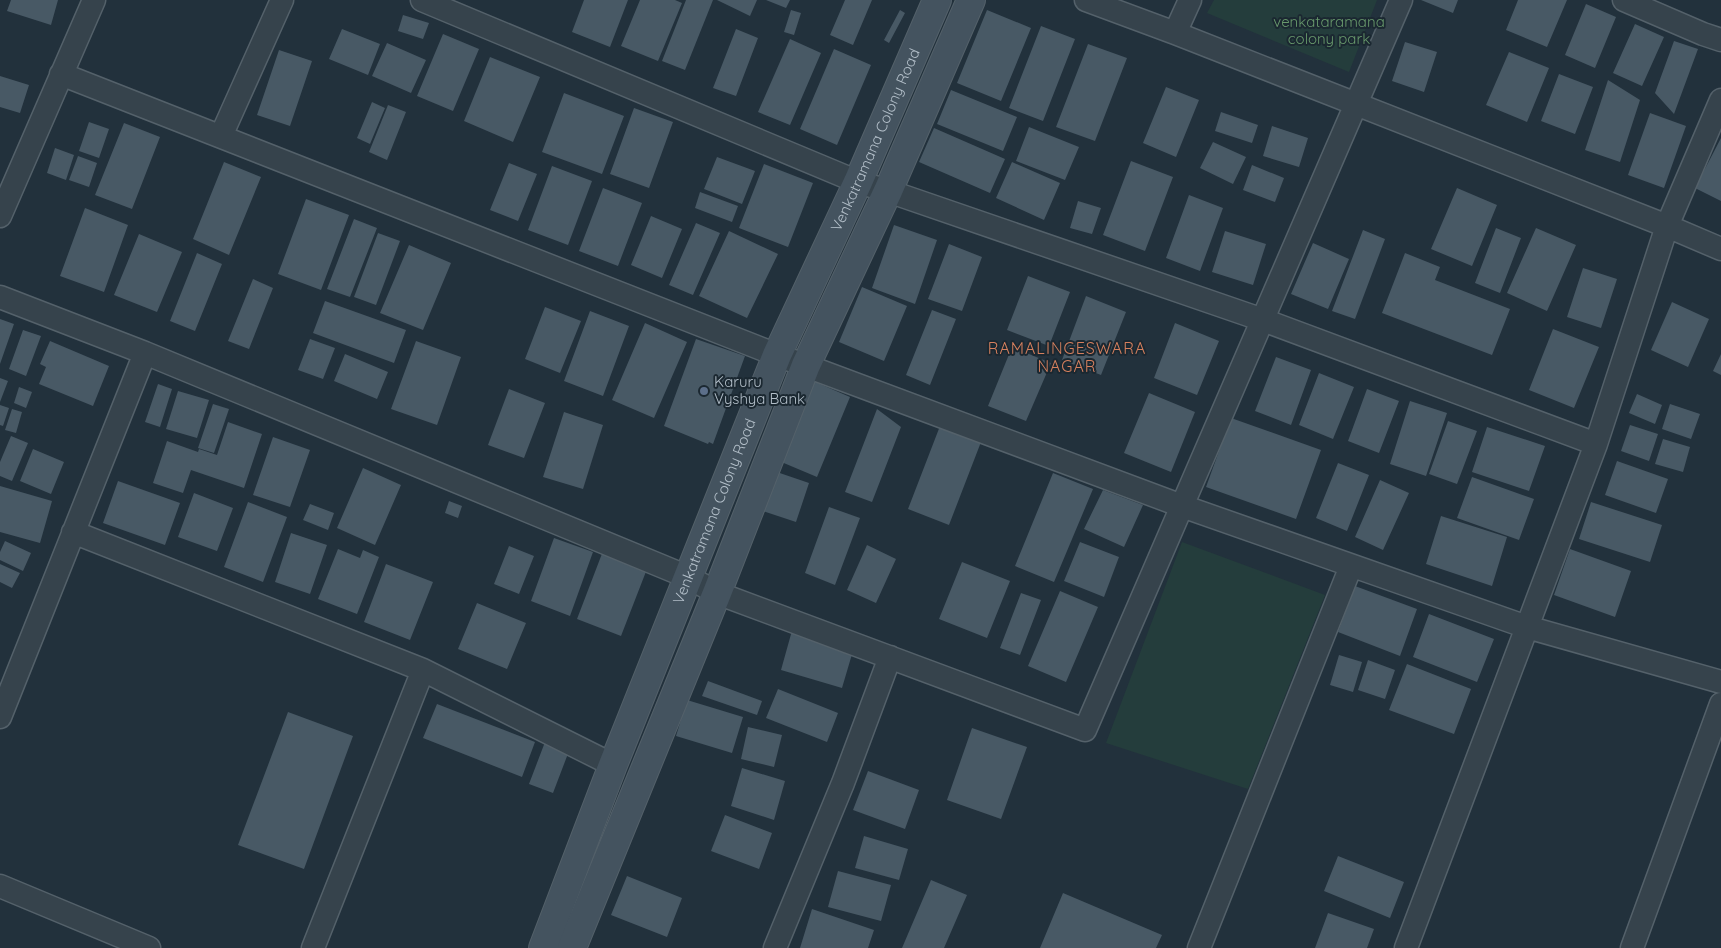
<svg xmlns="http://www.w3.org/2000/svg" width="1721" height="948" viewBox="0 0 1721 948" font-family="Quicksand,sans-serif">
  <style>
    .green { fill: #243d3c }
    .building { fill: #485965 }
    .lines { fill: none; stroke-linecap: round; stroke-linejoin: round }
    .minor-casing { stroke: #54616a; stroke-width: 25 }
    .secondary-casing { stroke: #54616a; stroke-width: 30 }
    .minor { stroke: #36434c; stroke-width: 22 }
    .secondary { stroke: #44535f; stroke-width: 28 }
    .service-dot { fill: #5c6f8a; stroke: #1b2831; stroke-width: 2 }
    .labels { text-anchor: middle; stroke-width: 4; stroke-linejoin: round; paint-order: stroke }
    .park-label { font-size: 15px; fill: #68996c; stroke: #1b2831 }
    .street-label { font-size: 15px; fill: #b2bec8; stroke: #1b2831 }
    .poi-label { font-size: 15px; fill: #b2bec8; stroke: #1b2831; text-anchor: start }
    .neighbourhood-label { font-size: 16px; letter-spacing: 1px; fill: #d6805e; stroke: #1b2831 }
  </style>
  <rect width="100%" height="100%" fill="#22313c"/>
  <path class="green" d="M1214,0H1377L1349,72L1207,13Z
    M1182,542L1325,595L1248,789L1106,743Z"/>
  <path class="building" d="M11,0H58L51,25L7,11Z
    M584,0H628L610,47L572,32Z
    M640,0H675L682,3L658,61L621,46Z
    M686,0H713L685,70L662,61Z
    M717,0H757L750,16Z
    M766,0H790L786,8Z
    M845,0H872L853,45L830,35Z
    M1421,0H1458L1453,13Z
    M1518,0H1567L1547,47L1506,30Z
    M1586,4L1616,17L1595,68L1565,55Z
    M791,10L801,13L794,35L784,32Z
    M900,10L905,13L889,43L884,40Z
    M987,10L1031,28L1001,101L957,83Z
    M403,15L429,23L423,39L398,31Z
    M1635,24L1664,37L1642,86L1613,73Z
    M1041,26L1075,39L1043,121L1009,108Z
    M342,29L380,44L368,75L329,59Z
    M736,29L758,38L736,96L713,88Z
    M443,34L479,49L453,111L417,96Z
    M790,39L821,53L790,125L758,112Z
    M1674,41L1698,49L1674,114L1655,93Z
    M1405,42L1437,52L1424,92L1392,81Z
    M387,43L426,60L411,93L372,76Z
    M1088,44L1127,58L1095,141L1056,127Z
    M834,49L871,65L837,145L800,129Z
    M279,50L312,61L290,126L257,115Z
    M1509,52L1549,68L1527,122L1486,105Z
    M490,57L540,77L513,142L464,121Z
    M1559,74L1593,87L1575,134L1541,121Z
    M0,76L29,85L20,113L0,107Z
    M1608,80L1640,100L1620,162L1585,150Z
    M1166,87L1199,100L1176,157L1143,143Z
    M951,90L1017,117L1003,151L937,124Z
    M564,93L624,116L602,174L542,152Z
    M372,102L385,108L370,144L357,138Z
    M388,105L406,112L387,160L369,152Z
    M634,108L673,122L649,188L610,174Z
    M1221,112L1258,125L1252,143L1215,131Z
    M1650,113L1686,126L1664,188L1628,175Z
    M89,122L109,129L99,158L79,151Z
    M124,123L160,137L132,209L95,195Z
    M1272,126L1308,138L1299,167L1263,156Z
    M1029,127L1079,147L1065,180L1016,161Z
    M934,128L1005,159L990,193L919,162Z
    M1721,138V201L1695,188Z
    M1213,142L1246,157L1233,184L1200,168Z
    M55,148L74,155L66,180L47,173Z
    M78,156L97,163L89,187L69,180Z
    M717,157L755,171L742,204L704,189Z
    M1131,161L1173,177L1145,251L1103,235Z
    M224,162L261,177L229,255L193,239Z
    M1012,162L1060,183L1044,220L996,198Z
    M509,163L537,174L518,221L490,210Z
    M764,164L813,183L788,247L739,228Z
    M1252,165L1284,178L1275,202L1243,190Z
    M552,166L592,181L568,245L528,230Z
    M603,188L642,203L618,266L579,251Z
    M1457,188L1497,205L1472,266L1431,249Z
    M700,192L738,206L732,222L695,208Z
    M1189,195L1223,208L1200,271L1166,258Z
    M306,199L349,215L321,290L278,274Z
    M1078,201L1101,208L1092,234L1070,228Z
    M85,208L128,225L104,292L60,276Z
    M651,216L682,229L662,278L631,265Z
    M354,219L377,228L350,297L327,289Z
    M696,223L720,233L693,295L669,285Z
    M894,225L937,240L915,304L872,288Z
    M1496,228L1521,238L1500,293L1475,283Z
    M1536,228L1576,245L1547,311L1507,293Z
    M1363,230L1385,239L1355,319L1332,311Z
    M729,231L778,254L747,318L699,296Z
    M1225,231L1266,244L1253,285L1212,272Z
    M378,233L400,241L376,305L354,297Z
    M139,234L182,252L157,312L114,295Z
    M1313,243L1349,259L1328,309L1291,294Z
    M949,244L982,257L962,311L928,299Z
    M409,245L451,263L423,330L380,313Z
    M197,253L222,264L195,331L170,321Z
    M1405,253L1440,267L1435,280L1510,309L1492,355L1382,313Z
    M1583,268L1617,279L1601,328L1567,317Z
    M1028,276L1070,292L1049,346L1007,330Z
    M253,279L273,288L249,349L228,341Z
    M862,287L907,306L884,361L839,342Z
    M1086,296L1126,312L1101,375L1062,360Z
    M325,301L406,330L394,363L313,333Z
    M1672,302L1709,319L1688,367L1651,350Z
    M545,307L581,321L560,373L525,359Z
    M932,310L956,319L930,385L906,375Z
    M590,311L629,326L603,396L564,381Z
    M0,319L14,324L0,364Z
    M645,323L687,342L654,418L612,400Z
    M1175,323L1219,341L1197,395L1154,378Z
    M1553,329L1599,347L1574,408L1529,390Z
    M23,330L41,336L26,376L9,369Z
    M310,339L335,348L323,379L298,370Z
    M696,339L745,356L713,444L709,442L708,444L664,426Z
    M50,341L109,366L93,406L39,384L46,367L40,364Z
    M416,341L461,357L437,425L391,409Z
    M1012,347L1051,363L1026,421L988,406Z
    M345,354L388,372L377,399L334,381Z
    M1721,354V375L1713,371Z
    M1276,357L1311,370L1291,425L1255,411Z
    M1319,373L1354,387L1333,439L1299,425Z
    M0,378L8,381L0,402Z
    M813,381L850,397L817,477L779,461Z
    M158,384L172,389L160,427L145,422Z
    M19,387L32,392L26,408L14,403Z
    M509,389L545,403L524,458L488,445Z
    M1367,389L1399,401L1379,453L1348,441Z
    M178,391L209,400L197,438L166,429Z
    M1149,393L1195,412L1171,472L1124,453Z
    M1637,394L1662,405L1655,424L1629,413Z
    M1410,401L1447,413L1426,476L1390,464Z
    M213,404L229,409L214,453L198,448Z
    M1670,404L1700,414L1691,439L1662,429Z
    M0,405L9,408L3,426L0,425Z
    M12,409L22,412L16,433L5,430Z
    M877,409L901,427L872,502L845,492Z
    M564,412L603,425L583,489L543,477Z
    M1231,418L1321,450L1296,519L1206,487Z
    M1448,421L1477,431L1457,484L1429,474Z
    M228,422L262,434L244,488L191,470L183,493L153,483L167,441L198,452L199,449L217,455Z
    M1630,425L1658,434L1649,461L1621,451Z
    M940,426L981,442L949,525L908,509Z
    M1487,427L1545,446L1529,491L1472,472Z
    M11,436L28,443L12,481L0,476V462Z
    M273,437L310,450L290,507L253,495Z
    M1663,439L1690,447L1683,472L1655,464Z
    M33,449L64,462L51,494L20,481Z
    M1617,461L1668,479L1656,513L1605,495Z
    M1338,463L1369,475L1347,531L1316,518Z
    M363,468L401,485L375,545L337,528Z
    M768,469L809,483L796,522L754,508Z
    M1053,473L1093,489L1054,582L1015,566Z
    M1472,477L1534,499L1519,540L1457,518Z
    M1380,480L1409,493L1383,550L1355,537Z
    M118,481L180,503L165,545L103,523Z
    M0,486L52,501L40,543L0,532Z
    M1103,490L1143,505L1124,547L1084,529Z
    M194,493L233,508L217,551L178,537Z
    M449,501L462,506L458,518L445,513Z
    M248,502L287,517L263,582L224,567Z
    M1591,502L1662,525L1650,562L1579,539Z
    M310,504L334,513L328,530L303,520Z
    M829,507L860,518L835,585L805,573Z
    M1441,516L1507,537L1492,586L1426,564Z
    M291,533L327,545L310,594L275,582Z
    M554,538L593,552L570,616L531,601Z
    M5,541L31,553L23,571L0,560V552Z
    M1080,542L1119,557L1104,597L1064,581Z
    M867,545L896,559L876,603L847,590Z
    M509,546L534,556L519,594L494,584Z
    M338,549L360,558L363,550L379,557L357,614L318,599Z
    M1570,549L1631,571L1615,617L1554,595Z
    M603,551L647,569L621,636L577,619Z
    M962,562L1010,581L987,638L939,619Z
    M0,564L20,573L12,588L0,582Z
    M386,564L433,582L410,640L364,622Z
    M1355,586L1417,609L1400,656L1338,632Z
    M1060,591L1098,607L1066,682L1028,666Z
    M1021,593L1041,600L1020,655L1000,648Z
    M477,603L526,623L507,669L458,649Z
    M1429,614L1494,639L1477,682L1413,657Z
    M793,627L855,644L842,688L781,670Z
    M1339,655L1362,662L1353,692L1330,685Z
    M1368,660L1395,670L1385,699L1358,690Z
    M1407,664L1471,689L1454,734L1389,710Z
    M708,681L762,701L757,715L702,696Z
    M778,689L838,713L827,742L766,718Z
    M687,700L743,717L732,753L676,736Z
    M437,704L535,742L522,777L423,738Z
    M288,712L353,736L304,869L238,845Z
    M748,727L782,735L774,767L741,759Z
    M972,728L1027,747L1001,819L947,800Z
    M545,742L569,751L553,793L529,784Z
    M742,768L785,781L774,820L731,806Z
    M868,771L919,790L905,829L853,810Z
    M725,815L772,833L759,869L711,851Z
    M864,836L908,849L899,880L855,868Z
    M1338,856L1404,882L1390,918L1324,891Z
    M838,871L891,885L881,921L828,907Z
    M627,876L682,898L667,937L611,915Z
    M931,880L967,895L944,948H902Z
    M1063,893L1162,935L1156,948H1040Z
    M812,909L874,930L868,948H800Z
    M1328,913L1374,929L1367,948H1315Z"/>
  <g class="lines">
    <defs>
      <path id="minor" d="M422,0L858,182L888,191L1263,320L1596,444
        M1086,0L1175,33L1667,226L1721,249
        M1624,0L1703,34L1721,40
        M1175,33L1190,0
        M61,74L777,355L1182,506L1527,627L1721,682
        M221,136L282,0
        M0,216L94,0
        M0,297L145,353L688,577L717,593L1085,730L1401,0
        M73,532L423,670L613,765
        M0,717L145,353
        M0,886L149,948
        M313,948L423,670
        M775,948L843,783L890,657
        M1199,948L1351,566
        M1406,948L1596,444L1667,226L1721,100
        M1632,948L1721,704"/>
      <g id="secondary">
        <path id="s1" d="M543,948L613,765L777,355L858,182L937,0"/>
        <path d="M572,948L717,593L806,365L888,191L971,0"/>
      </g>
    </defs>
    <use href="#minor" class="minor-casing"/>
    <use href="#secondary" class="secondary-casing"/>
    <use href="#minor" class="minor"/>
    <use href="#secondary" class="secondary"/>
  </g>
  <circle class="service-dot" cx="704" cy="391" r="5"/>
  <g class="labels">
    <g class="park-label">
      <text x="1329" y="27">venkataramana<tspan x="1329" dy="17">colony park</tspan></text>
    </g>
    <g class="street-label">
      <text dy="5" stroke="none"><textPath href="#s1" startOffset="874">Venkatramana Colony Road</textPath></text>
      <text dy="5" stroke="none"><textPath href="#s1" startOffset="469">Venkatramana Colony Road</textPath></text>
    </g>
    <g class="poi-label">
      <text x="714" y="387">Karuru<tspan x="714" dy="17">Vyshya Bank</tspan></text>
    </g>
    <g class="neighbourhood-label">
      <text x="1067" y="354">RAMALINGESWARA<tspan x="1067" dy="18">NAGAR</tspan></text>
    </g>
  </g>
</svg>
